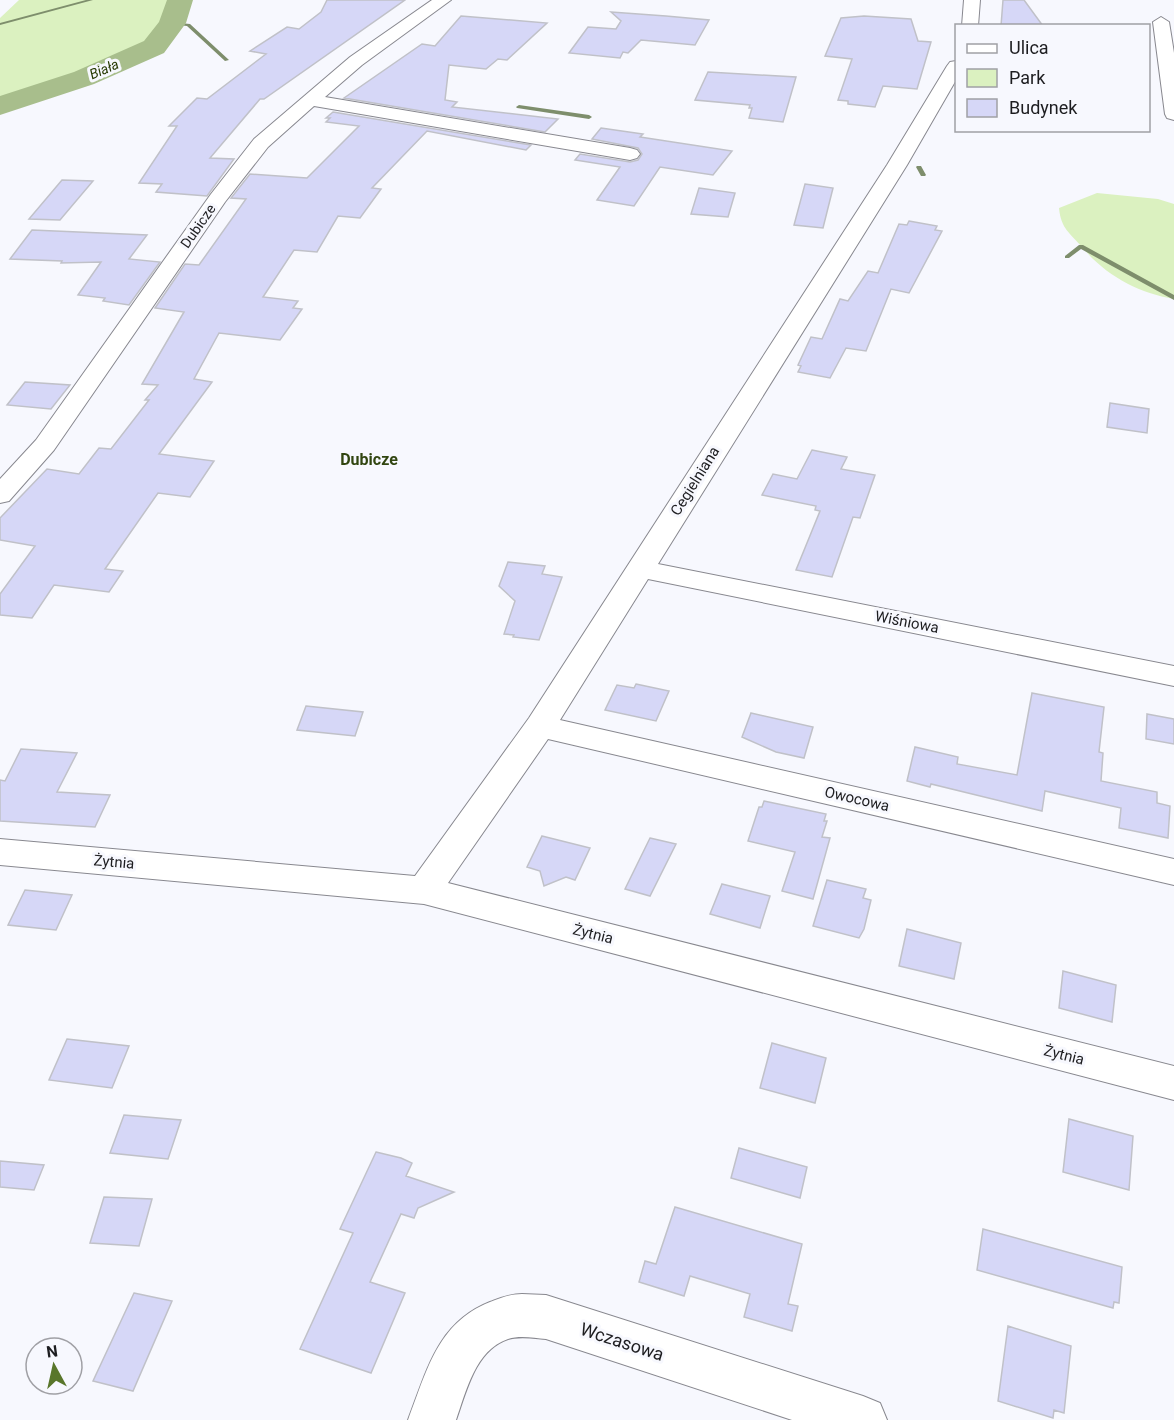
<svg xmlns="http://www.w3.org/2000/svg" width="1174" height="1420" viewBox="0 0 1174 1420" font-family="Roboto,sans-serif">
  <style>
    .green { fill: #dbf1c0 }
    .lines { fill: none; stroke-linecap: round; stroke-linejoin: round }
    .stream { fill: #7e8e6c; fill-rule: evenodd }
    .river { fill: #a8be8c; fill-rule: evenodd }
    .building { fill: #d6d7f7; stroke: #c0c1c8; stroke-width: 1.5 }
    .minor-casing { stroke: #88888f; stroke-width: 2 }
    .minor { fill: #fff; fill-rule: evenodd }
    .labels { text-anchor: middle; stroke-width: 6; stroke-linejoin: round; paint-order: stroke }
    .far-water-label { font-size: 14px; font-style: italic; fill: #253800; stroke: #f7f8fe }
    .far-street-label { font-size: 14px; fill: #1d1d20; stroke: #f7f8fe }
    .street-label { font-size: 15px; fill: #1d1d20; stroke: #f7f8fe }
    .neighbourhood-label { font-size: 16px; font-weight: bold; fill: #314510; stroke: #f7f8fe }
    .near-street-label { font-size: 18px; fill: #1d1d20; stroke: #f7f8fe }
  </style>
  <rect width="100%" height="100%" fill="#f7f8fe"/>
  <path class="green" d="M19,0H180L172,23L154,47L84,78L0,106V18Z
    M1097,193L1158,199L1174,204V299C1138,293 1105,275 1082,247C1070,233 1061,229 1059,208Z"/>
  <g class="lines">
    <path class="stream" d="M86,0H93L0,25V23Z
      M170,22L190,24L229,60L225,61L187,26L170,24Z
      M519,105L589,115L592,117L589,119L517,108L516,107Z
      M917,166H921L926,175L925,176H921L916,167Z
      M1079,245H1083L1174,295V300L1081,249L1069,258H1065V256Z"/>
    <path class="river" d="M167,0H193L186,23L164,53L94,84L0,115V96L74,72L144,41L159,22Z"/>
  </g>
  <path class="building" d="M327,0H405L264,99H260L210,158L234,159L207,196L156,192L162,184L139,183L177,126H169L197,98L207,99L266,54L250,51L287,27L299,29L321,12Z
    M1003,0H1024L1043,26H1001Z
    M611,12L666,16L709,20L695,45L641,40L628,53L623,52L620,58L569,53L588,27L616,29L621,21Z
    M461,16L547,23L507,60L498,59L486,69L449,65L445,100L457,102L452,107L558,119L545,132L344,98L422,44L435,46Z
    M864,16L911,19L918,41L931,42L917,89L883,86L875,107L848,104V101L838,100L852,59L825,56L841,18Z
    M708,72L796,77L783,122L749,118L752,108H749L750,105L695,100Z
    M333,112L531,145L526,150L427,131L372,188L381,189L360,218L338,216L317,252L294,250L263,297L298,301L293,308L302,309L280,340L219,333L194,379L212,382L159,454L214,461L190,497L158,493L105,569L123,571L109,592L54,585L32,618L0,615V594L35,546L0,540V518L47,469L79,474L99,448L111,449L149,400H145L158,385L142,384L184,312L155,308L185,264L199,265L246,199L231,198L250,174L307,178L359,126L326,122L330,118H326Z
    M601,128L643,134L640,137L732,151L713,175L660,167L634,206L597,200L620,167L575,160L580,154L630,162L638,160L642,154L638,148L592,139Z
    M62,180L93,181L60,220L29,219Z
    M805,184L833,188L823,228L794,225Z
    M699,188L735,193L728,217L691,214Z
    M909,221L937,226L935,230L942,231L909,293L891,289L866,351L846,348L830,378L798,372L801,366L798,365L811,337L822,339L840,299L848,301L868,271L878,273L899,224L907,225Z
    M32,230L147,235L129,259L160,262L129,305L103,301L105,298L78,295L101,262L61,263L62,261L10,259Z
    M25,382L70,385L51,409L7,405Z
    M1110,403L1149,409L1147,433L1107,427Z
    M812,450L847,457L841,469L875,475L860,518L853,517L832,577L796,570L820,511L815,510L816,506L762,495L773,474L797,479Z
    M508,562L545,566L542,574L562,577L539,640L513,637L514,635L504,634L515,601L499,586Z
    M636,684L669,691L656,721L605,710L617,685L634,688Z
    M1032,693L1104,707L1099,752L1103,753L1101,781L1157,792V803L1170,806L1168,838L1119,828L1121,808L1045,791L1042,811L931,784L930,787L907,781L915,747L958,757L957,764L1017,775Z
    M306,706L363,712L355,736L297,730Z
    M751,713L813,727L804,758L776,752L742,737Z
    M1147,714L1174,719V744L1146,739Z
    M21,749L77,753L57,792L110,795L95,827L0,821V780L5,781Z
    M764,801L826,814L824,821H827L822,837L830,838L813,899L782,891L795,852L748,841L759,807H762Z
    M542,836L590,848L575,880L566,877L544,886L540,871L527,867Z
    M650,838L676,844L650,896L625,889Z
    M827,880L866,889L863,898L871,900L864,929L859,938L813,926Z
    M722,884L770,896L760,928L710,914Z
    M25,890L72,895L56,930L8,925Z
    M907,929L961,943L954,979L899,966Z
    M1063,971L1116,985L1112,1022L1059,1008Z
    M67,1039L129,1046L112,1088L49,1080Z
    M772,1043L826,1058L815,1103L760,1088Z
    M124,1115L181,1120L168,1159L110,1153Z
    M1069,1119L1133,1136L1129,1190L1063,1172Z
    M739,1148L807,1167L800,1198L731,1178Z
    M376,1152L401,1158L412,1163L406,1176L454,1192L418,1208L414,1218L401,1214L370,1282L405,1293L371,1373L300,1349L353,1233L340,1229Z
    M0,1161L44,1165L34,1190L0,1187Z
    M104,1197L152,1199L139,1246L90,1243Z
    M675,1207L802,1244L788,1304L798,1306L792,1331L744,1317L750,1294L690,1276L684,1296L639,1282L645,1261L656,1264Z
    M983,1229L1122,1267L1119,1303L1114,1302L1113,1308L977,1270Z
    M134,1293L172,1301L133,1391L93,1381Z
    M1008,1326L1071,1346L1064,1413L1054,1410L1053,1418L998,1401Z"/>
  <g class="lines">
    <defs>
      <path id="minor" d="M432,0H451L362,65L325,97L630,148L637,150L640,154L637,158L630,160L314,106L268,147L225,202L54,450L9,501L0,503V479L36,440L211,194L254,139L350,57Z
        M964,0H980L978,26H962Z
        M1161,17L1169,22L1174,53V120L1167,118L1165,114L1153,22Z
        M956,61V80L907,165L658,564L1174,666V686L648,579L560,720L1174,859V885L548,739L448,883L1174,1066V1100L424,904L0,865V839L415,876L529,718L887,165L947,66L950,62Z
        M522,1294L546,1295L863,1396L880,1403L887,1420H792L546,1339C534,1338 520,1335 508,1339C475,1350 466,1392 456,1420H408C427,1371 437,1323 490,1302C501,1298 510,1294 522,1294Z"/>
    </defs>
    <use href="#minor" class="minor-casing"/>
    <use href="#minor" class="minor"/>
  </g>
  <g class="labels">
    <g class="far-water-label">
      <text transform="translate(104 69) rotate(-23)" y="5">Biała</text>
    </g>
    <g class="far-street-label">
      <text transform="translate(198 226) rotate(-55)" y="5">Dubicze</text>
    </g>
    <g class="street-label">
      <text transform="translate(695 481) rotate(-58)" y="5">Cegielniana</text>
      <text transform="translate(907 622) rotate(11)" y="5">Wiśniowa</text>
      <text transform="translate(857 799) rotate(13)" y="5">Owocowa</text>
      <text transform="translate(114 862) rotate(5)" y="5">Żytnia</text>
      <text transform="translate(593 934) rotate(14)" y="5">Żytnia</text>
      <text transform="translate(1064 1055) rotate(14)" y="5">Żytnia</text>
    </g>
    <g class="neighbourhood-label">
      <text x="369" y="465">Dubicze</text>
    </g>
    <g class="near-street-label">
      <text transform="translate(622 1342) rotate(18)" y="6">Wczasowa</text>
    </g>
  </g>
  <rect x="955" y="24" width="195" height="108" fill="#f7f8fe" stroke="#a0a0a5" stroke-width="1.5"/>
  <rect x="967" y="44" width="30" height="9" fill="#ffffff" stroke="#a0a0a5" stroke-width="1.5"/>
  <text x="1009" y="54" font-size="18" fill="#1d1d20">Ulica</text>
  <rect x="967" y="69" width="30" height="18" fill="#dbf1c0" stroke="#a0a0a5" stroke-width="1.5"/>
  <text x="1009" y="84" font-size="18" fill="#1d1d20">Park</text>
  <rect x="967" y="99" width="30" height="18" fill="#d6d7f7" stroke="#a0a0a5" stroke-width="1.5"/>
  <text x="1009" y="114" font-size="18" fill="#1d1d20">Budynek</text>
  <g transform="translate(54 1366) rotate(352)"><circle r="28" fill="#f7f8fe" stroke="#a0a0a5" stroke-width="1.5"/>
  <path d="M0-4.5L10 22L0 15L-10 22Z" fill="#59762b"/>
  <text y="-9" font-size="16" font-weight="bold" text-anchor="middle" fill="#1d1d20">N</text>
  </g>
</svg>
